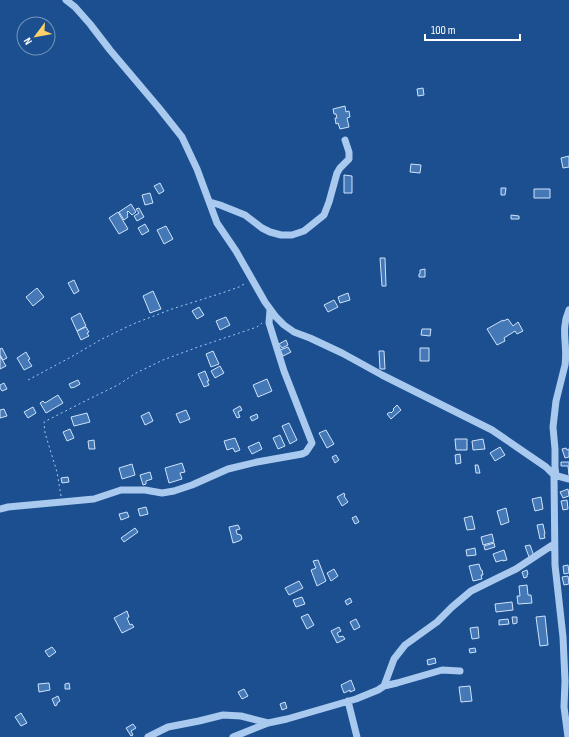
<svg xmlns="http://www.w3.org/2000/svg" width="569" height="737" viewBox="0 0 569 737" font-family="'Sofia Sans Condensed',sans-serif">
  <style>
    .building { fill: #4478b7; stroke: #cfe3fa }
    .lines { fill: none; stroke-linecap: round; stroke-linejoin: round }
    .path { stroke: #a9c9ee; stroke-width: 1; stroke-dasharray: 2 3; stroke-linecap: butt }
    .minor { stroke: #a9c9ee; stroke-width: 7 }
  </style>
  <rect width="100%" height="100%" fill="#1b4f8f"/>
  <path class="building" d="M423,88L424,95L418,96L417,89Z
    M345,106L346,112L349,111L350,117L347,118L349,127L340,129L338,123L336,124L335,118H337L336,114H334L333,109Z
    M569,156V167L563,168L561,158Z
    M411,164L421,165L420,173L410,172Z
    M344,175L352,176V193H344Z
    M160,183L164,191L159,194L154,186Z
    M501,188H506L505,195H501Z
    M534,189H550V198H534Z
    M150,193L153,203L145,205L142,195Z
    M131,204L136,212L132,215L128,211L127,212L128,214L127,215L128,217L124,220L119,212Z
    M139,208L144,217L137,221L134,216L139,213L136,209Z
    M118,212L128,229L119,234L109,218Z
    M511,215L519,216V219H511Z
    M145,224L149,231L142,235L138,228Z
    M166,226L173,239L164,244L157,230Z
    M380,258H385L386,286H382Z
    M425,269V277H419V274H420V270Z
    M74,280L79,291L74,294L68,283Z
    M37,288L44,297L33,306L26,297Z
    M153,291L161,309L150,313L143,296Z
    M348,293L350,300L340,303L338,297Z
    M334,300L338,307L328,312L324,305Z
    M199,307L204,315L197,319L192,311Z
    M80,313L86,326L77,331L71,318Z
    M226,317L230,325L220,330L216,321Z
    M508,319L513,326L518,322L523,331L517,334L515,331L504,338L505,341L497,345L487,329L503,320V321Z
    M86,327L89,332L87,333L89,336L81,340L77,331Z
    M422,329H431L430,336L421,335Z
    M286,340L288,345L282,348L279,344Z
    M288,347L291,352L283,356L280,350Z
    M2,348L7,358L3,360L0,355V349Z
    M420,348H429V361H420Z
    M213,351L219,364L211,367L206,354Z
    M379,351H384L385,369H380Z
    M26,352L30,359L28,360L32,366L24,370L17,358Z
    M0,356L6,366L0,369Z
    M220,366L224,373L215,378L211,371Z
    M205,371L209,381H207L209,385L204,387L198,374Z
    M267,379L272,391L258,397L253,385Z
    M78,380L80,384L75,387L71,388L69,384Z
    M4,383L7,389L2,391L0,388V385Z
    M58,395L63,403L46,413L40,403L43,401L45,403Z
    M397,405L401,410L391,419L387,414L390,412L391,413L394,410L393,409Z
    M240,406L242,410L238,412L240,417L237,418L233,410Z
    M33,407L36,413L28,418L24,412Z
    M4,409L7,416L0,418V410Z
    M186,410L190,419L180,423L176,414Z
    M149,412L153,421L145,425L141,416Z
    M87,413L90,422L74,426L71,417Z
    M257,414L258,418L252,421L250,417Z
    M289,423L297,440L290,444L282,426Z
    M70,429L74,438L67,441L63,432Z
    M326,430L334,444L327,448L319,433Z
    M280,435L285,446L278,449L273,438Z
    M235,438L240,450L235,452L233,448L227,450L224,441Z
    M455,439H467V450H456Z
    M483,439L485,449L473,450L472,441Z
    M94,440L95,449H89L88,441Z
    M259,442L262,449L252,454L248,447Z
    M500,447L505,455L495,461L490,453Z
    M566,448L567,450L569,449V457L565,458L562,449Z
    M460,454L461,463L456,464L455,455Z
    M336,455L339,460L335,463L332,457Z
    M561,462H569V475L568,466H561Z
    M182,463L185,472L180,473L182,479L169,483L165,468Z
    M132,464L135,475L122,479L119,468Z
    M475,465H478L480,473H476Z
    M150,472L152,479L146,481V484L143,485L140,475Z
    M68,477L69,482L62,483L61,478Z
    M568,489L569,496L563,498L560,492Z
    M344,493L345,495L344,496L348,502L342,506L337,497Z
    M541,497L543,509L535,511L532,499Z
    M567,500L568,509L563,510L561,501Z
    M146,507L148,514L140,516L138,509Z
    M506,508L509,522L501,525L497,511Z
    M127,512L129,517L121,520L119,514Z
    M356,516L359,522L355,524L352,518Z
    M472,516L475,529L467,530L464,518Z
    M543,524L545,534H544L545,538L540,539L537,525Z
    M238,525L240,529L236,530L237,534L241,535L242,539L239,541L233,543L229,527Z
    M135,528L138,532L124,542L121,538Z
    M492,534L494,542L483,545L481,537Z
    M494,543L495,547L485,550L484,546Z
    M530,545L534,556L529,557L525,546Z
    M475,548L476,555L467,556L466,550Z
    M504,550L507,560L503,561V560L496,562L493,554Z
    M318,560L326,581L317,586L311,570L316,568L313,561Z
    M479,564L481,570H482L483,575H481L482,579L473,581L469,566Z
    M568,565L569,573L564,574L563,566Z
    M334,569L338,576L331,581L327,573Z
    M527,570L528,574L527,575V577L524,578L522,572Z
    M568,576L569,584L564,585L562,577Z
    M299,581L303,588L289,595L285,588Z
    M527,585L528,595H531L532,603L518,604L517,596H520L519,586Z
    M302,597L305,604L296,607L293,600Z
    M350,598L352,602L347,605L345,601Z
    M512,602L513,610L496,612L495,604Z
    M127,611L129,617L127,618L130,625L132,624L134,627L122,633L114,618Z
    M308,614L314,625L307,629L301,617Z
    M545,616L548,645L540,646L536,617Z
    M512,617H517V623L513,624Z
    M356,619L360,627L354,630L350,622Z
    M508,619L509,624L499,625V620Z
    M339,627L341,631L337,633L339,637L343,636L345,639L337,643L331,631Z
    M478,627L479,638L472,639L470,628Z
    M52,647L56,652L49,657L45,651Z
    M475,648L476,652L470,653L469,649Z
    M435,658L436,663L428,665L427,660Z
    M351,680L355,690L350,692V690L344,693L341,685Z
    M49,683L50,690L39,692L38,684Z
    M69,683L70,689H65V684Z
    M470,686L472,701L461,702L459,687Z
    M244,689L248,696L242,699L238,692Z
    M58,696L60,701L57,703V705L55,706L52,699Z
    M285,702L287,708L282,710L280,704Z
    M21,713L27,723L21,726L15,717Z
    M133,724L136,728L131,731L133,735L131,736L126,728Z"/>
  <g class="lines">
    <path class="path" d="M28,380L71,357L102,339L133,324L172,309L222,293L239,287L246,283
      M61,496L57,472L45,433L44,422L91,398L118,385L136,373L163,360L198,347L257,327L262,323"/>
    <path class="minor" d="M66,0L75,7L90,24L110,50L159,108L182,137L197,169L217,223L236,251L265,302L276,317L284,325L294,332L310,338L342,353L382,375L492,430L546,467L554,475L555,565L563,637L565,681L564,707L568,737
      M210,202L220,205L245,215L262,228L270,232L281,235H292L304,231L324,215L329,202L337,173L340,168L349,159V152L345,140
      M554,475L569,479
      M556,475L555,468V449L553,427L556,401L565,365C568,344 560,331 569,310
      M0,509L8,507L94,499L121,490H145L162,493L174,491L192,485L228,469L257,462L302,454L306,452L312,443L284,371L269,323L270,310
      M384,686L397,683L442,670L460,671
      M348,701L357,737
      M148,737L168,727L199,721L223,715L241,716L268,723L287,719L356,699L378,690L384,686L394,659L405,645L437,622L452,607L471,591L516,569L554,544
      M233,737L268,723"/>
  </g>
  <g transform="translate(36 36) rotate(238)"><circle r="19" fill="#1b4f8f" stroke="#7695bc"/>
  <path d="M0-3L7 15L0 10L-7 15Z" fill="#ffd166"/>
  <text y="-6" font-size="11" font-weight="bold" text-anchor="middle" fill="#ffffff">N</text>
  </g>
  <path d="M425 34v6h95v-6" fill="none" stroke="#ffffff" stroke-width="2"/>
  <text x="431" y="34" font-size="12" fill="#ffffff" stroke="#1b4f8f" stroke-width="3" paint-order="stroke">100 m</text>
</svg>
